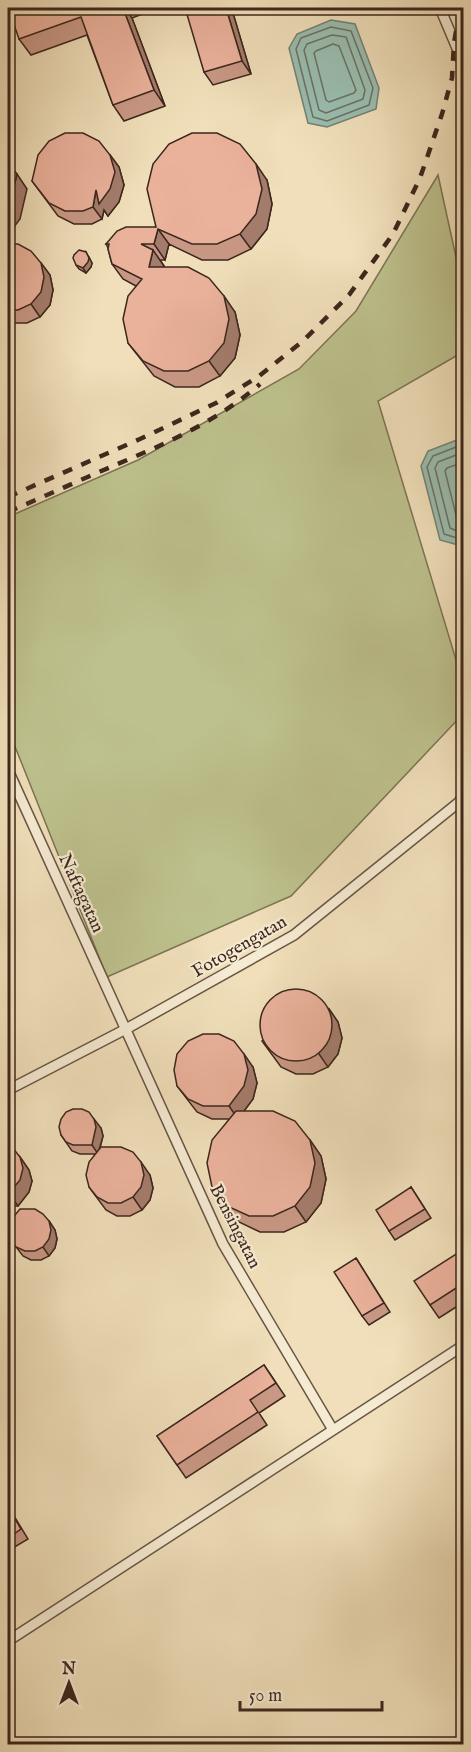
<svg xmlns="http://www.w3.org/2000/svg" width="471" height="1752" viewBox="0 0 471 1752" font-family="'IM FELL English',serif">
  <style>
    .green { fill: #bdc18d; stroke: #7c7455; stroke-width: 1.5 }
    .water { fill: #9abdaf; stroke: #748175; stroke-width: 1.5 }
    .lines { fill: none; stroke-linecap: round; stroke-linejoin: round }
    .shore { stroke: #6b7266; stroke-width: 1.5 }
    .service-casing { stroke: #695544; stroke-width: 12 }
    .service { stroke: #f5ead2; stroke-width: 9 }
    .rail { stroke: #3c271d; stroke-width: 4.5; stroke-dasharray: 10 10; stroke-linecap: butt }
    .wall { fill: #c99885; stroke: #3c271d; stroke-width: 1.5 }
    .shaded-wall { fill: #a47c6c; stroke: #3c271d; stroke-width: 1.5 }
    .building { fill: #eab19b; stroke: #3c271d; stroke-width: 1.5 }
    .labels { text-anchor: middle; stroke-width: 4.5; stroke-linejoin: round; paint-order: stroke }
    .street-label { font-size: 18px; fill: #3c271d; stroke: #f5ead2 }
  </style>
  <rect width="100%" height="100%" fill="#f0dfba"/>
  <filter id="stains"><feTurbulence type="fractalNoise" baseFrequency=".00333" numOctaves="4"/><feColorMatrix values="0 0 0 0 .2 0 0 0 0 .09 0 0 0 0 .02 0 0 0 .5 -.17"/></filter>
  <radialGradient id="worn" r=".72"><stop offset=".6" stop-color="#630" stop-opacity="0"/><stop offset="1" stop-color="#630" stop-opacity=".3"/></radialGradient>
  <path class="green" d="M438,175L463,289V352L378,401L463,683V714L291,896L107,977L8,729V517L138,460L299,369L356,311Z"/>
  <path class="water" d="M331,20L355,24L379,88L376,109L327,127L308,123L289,48L297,34Z
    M462,438H464V543L458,545L440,540L421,466L428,451Z"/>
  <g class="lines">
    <path class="shore" d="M331,27L351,31L373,88L369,105L327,121L313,117L296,49L301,38Z
      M332,35L346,37L365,90L363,99L326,113L319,110L304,50L307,44Z
      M333,44L339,46L356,90L354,93L329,102L326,100L314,53L316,51Z
      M464,444L433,456L427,467L444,534L457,538H464
      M464,452L438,462L435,468L450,528L457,531L464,530
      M464,462L447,468L445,471L457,519L464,521"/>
    <defs>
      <path id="service" d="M440,8L459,53L464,69
        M8,770L223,1244L333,1430
        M8,1090L126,1029L294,935L458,803L464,795
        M8,1641L464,1345"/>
    </defs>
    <use href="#service" class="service-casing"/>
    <use href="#service" class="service"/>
    <path class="rail" d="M8,497L140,439L216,403L259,376L303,341L349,295L393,234L420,178L442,114L452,78L454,43L460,8
      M8,512C43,497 78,481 113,466C165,444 218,421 260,384"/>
  </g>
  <path class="wall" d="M35,8H143L145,13L132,18L165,106L124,121L113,105L87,35L31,55L19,39Z
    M199,8H229L233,13L251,74L213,85L204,72Z
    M110,155L119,167L124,185L119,202L108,216L104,210L102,219L92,224H74L58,216L32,181Z
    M267,180L272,204L267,229L251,249L228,260H202L169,244L165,260H160L164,266L163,267L235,312L240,335L235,358L220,376L199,387H175L154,376L128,343L136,286L123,279L112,264L108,248L106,244L156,227Z
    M8,244L41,263L50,275L53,290L50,305L40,317L27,323H12L8,321Z
    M89,257L92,263L91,267L86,273L79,269L76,265Z
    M329,1009L338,1022L342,1038L338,1054L328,1067L313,1074H296L281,1067L262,1041Z
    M253,1067L257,1083L253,1099L244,1111L310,1140L321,1156L326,1179L321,1203L306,1222L284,1232H260L239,1222L224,1203L212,1187L229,1119H212L197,1112L177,1086Z
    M101,1128L103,1136L100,1148L150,1175L153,1188L150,1200L142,1210L130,1216H117L106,1210L89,1187L95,1154H80L72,1151L61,1135Z
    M8,1146L20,1157L29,1170L32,1181L29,1192L18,1206H8Z
    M411,1187L431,1218L395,1240L389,1231Z
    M49,1221L55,1230L57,1239L55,1248L49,1256L41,1260H31L23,1256L10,1239Z
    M464,1249V1302L439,1318L430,1305Z
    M356,1258L390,1312L369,1325L362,1316Z
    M264,1365L285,1396L259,1413L267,1425L186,1478L157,1436Z
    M8,1506L28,1539L8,1551Z"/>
  <path class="shaded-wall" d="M123,8H125L132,18L165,106L154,90Z
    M226,8H229L233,13L251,74L242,61Z
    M110,155L119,167L124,185L119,202L108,216L104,210L102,219L93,207L96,190Z
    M256,164L267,180L272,204L267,229L251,249L240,234Z
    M17,174L27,189L20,219L8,235V208Z
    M158,229L169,244L165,260L154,244Z
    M153,250L164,266L160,283L149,267Z
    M86,252L92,263L91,267L86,273L83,268Z
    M41,263L50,275L53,290L50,305L40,317L31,304Z
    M224,296L235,312L240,335L235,358L220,376L209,361Z
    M329,1009L338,1022L342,1038L338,1054L328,1067L319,1054Z
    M244,1054L253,1067L257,1083L253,1099L238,1119L229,1106Z
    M94,1119L101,1128L103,1136L98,1154L92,1145Z
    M310,1140L321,1156L326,1179L321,1203L306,1222L295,1206Z
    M20,1157L29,1170L32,1181L29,1192L18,1206L9,1193Z
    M141,1162L150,1175L153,1188L150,1200L142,1210L133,1197Z
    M49,1221L55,1230L57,1239L55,1248L49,1256L43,1247Z"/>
  <path class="building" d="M35,8H123L154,90L113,105L81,17L19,39L11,16Z
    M199,8H226L242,61L204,72L186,11Z
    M65,133H83L99,141L110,155L115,172L110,189L99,204L96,190L93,207L83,211H65L49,203L32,181L38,155L49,141Z
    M192,133H217L240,144L256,164L262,189L256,214L240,234L217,244H192L158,229L154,244H141L153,250L149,267H188L209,278L224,296L229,319L224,343L209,361L188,371H164L143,361L128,343L123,319L128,296L142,279L112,264L108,249L109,244H106L117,231L126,227H156L147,189L153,164L169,144Z
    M8,163L17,174L10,205L8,208Z
    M8,244H18L31,251L41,263L44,277L41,292L31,304L18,310H8Z
    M79,250L86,252L89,258L88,262L83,268L76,265L73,258L74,255Z
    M260 1025a36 36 0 1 1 72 0a36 36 0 1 1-72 0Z
    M203,1034H219L234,1041L244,1054L248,1070L244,1086L229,1106H203L188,1099L177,1086L174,1070L177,1054L188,1041Z
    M73,1109H82L89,1112L94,1119L96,1127L92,1145H73L66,1142L61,1135L59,1127L61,1119L66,1112Z
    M236,1111H273L295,1121L310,1140L315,1163L310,1187L295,1206L273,1216H249L227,1206L212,1187L207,1163L212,1140Z
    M8,1146L13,1148L20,1157L23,1168L20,1180L9,1193H8Z
    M101,1147H121L133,1152L141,1162L144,1175L141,1187L133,1197L121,1203H108L97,1197L89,1187L86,1175L89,1162Z
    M411,1187L425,1209L389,1231L376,1210Z
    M20,1209H35L43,1214L49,1221L51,1230L49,1239L43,1247L35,1251H25L16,1247L10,1239L8,1230L10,1221Z
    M464,1249V1283L430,1305L414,1281Z
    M356,1258L384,1303L362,1316L334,1272Z
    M264,1365L276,1383L250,1400L258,1412L177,1465L157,1436Z
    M8,1507L21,1529L8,1538Z"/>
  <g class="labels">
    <g class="street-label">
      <text transform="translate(82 893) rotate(65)" y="6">Naftagatan</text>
      <text transform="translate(239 946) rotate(-30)" y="6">Fotogengatan</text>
      <text transform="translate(236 1226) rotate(63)" y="6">Bensingatan</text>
    </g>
  </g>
  <rect width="471" height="1752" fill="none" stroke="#f0dfba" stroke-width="30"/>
  <rect x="9" y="9" width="453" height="1734" fill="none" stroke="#3c271d" stroke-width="3"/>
  <rect x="15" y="15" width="441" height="1722" fill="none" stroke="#3c271d" stroke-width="1.5"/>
  <g transform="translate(69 1683)" stroke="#f5ead2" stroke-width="4.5" paint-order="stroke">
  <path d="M0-4.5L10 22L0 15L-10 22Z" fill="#3c271d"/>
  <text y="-9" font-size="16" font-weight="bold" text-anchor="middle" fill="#3c271d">N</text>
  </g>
  <path d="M240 1701v9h142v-9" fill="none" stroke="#3c271d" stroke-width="3"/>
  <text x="249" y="1701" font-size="18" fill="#3c271d" stroke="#f5ead2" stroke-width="4.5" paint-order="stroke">50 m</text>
  <rect width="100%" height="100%" filter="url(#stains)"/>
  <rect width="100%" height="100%" fill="url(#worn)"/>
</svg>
